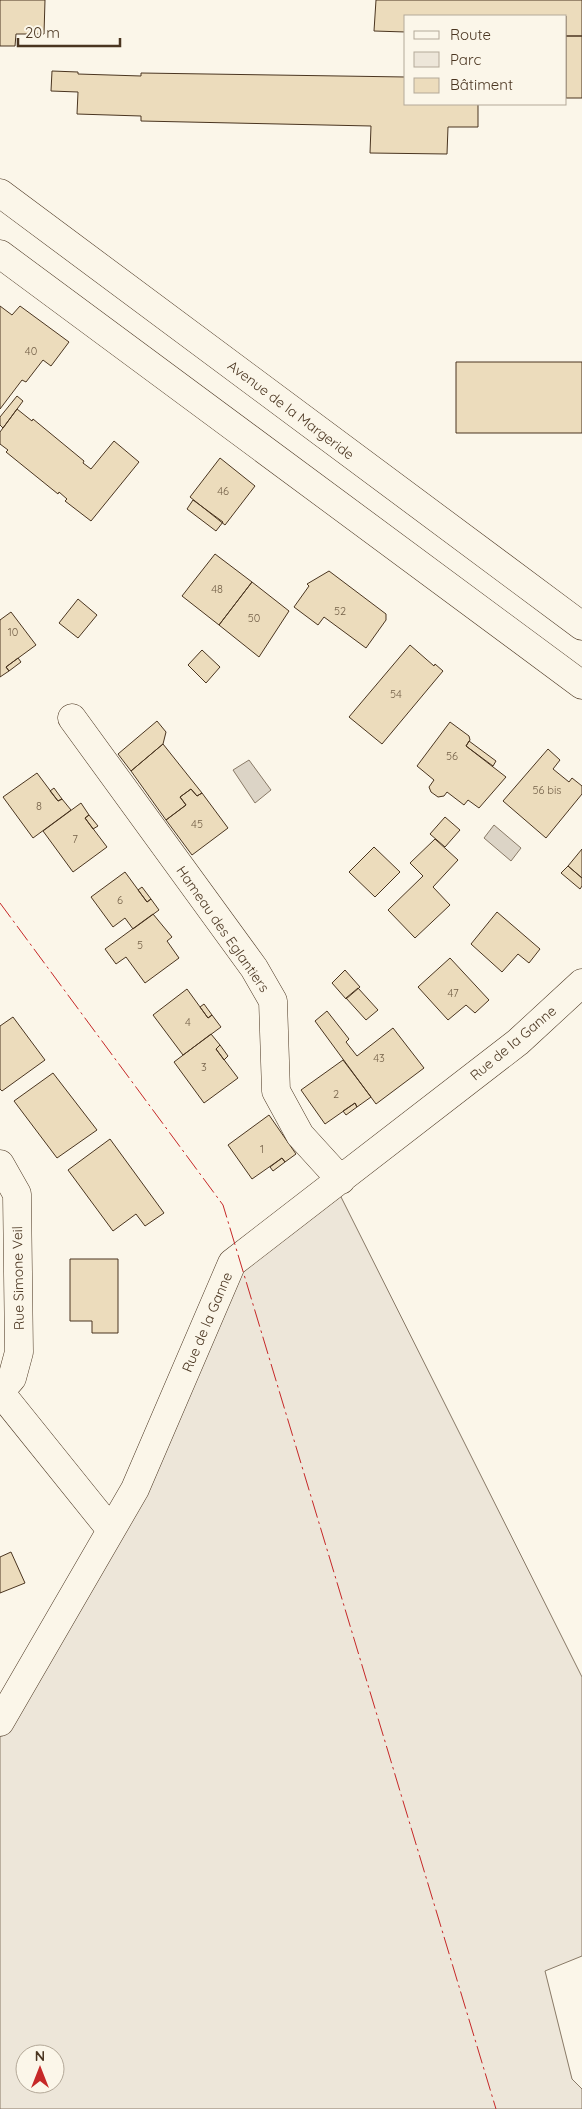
<svg xmlns="http://www.w3.org/2000/svg" width="582" height="2109" viewBox="0 0 582 2109" font-family="Quicksand,sans-serif">
  <style>
    .green { fill: #ede6d9; stroke: #887966; fill-rule: evenodd }
    .water { fill: #dcd4c6; stroke: #887966 }
    .building { fill: #ecdcbc; stroke: #4a3520 }
    .lines { fill: none; stroke-linecap: round; stroke-linejoin: round }
    .minor-casing { stroke: #4a3520; stroke-width: 29 }
    .primary-casing { stroke: #4a3520; stroke-width: 29 }
    .minor { stroke: #fbf6e9; stroke-width: 28 }
    .primary { stroke: #fbf6e9; stroke-width: 28 }
    .power { stroke: #c62828; stroke-width: 1; stroke-dasharray: 18 4 2.5 4; stroke-linecap: butt }
    .labels { text-anchor: middle; stroke-width: 4; stroke-linejoin: round; paint-order: stroke }
    .number-label { font-size: 11px; fill: #725f47 }
    .street-label { font-size: 14px; fill: #4a3520; stroke: #fbf6e9 }
  </style>
  <rect width="100%" height="100%" fill="#fbf6e9"/>
  <path class="green" d="M335,1185L582,1677V1956L545,1971L572,2079L582,2089V2109H0V1722L135,1489L232,1263ZM25,2054H55V2084H25Z"/>
  <path class="water" d="M249,760L271,790L255,803L233,770Z
    M494,825L521,848L511,861L484,838Z"/>
  <path class="building" d="M0,0H45L44,34H16L15,46H0Z
    M376,0H582V36H566V16H406V32L374,31Z
    M566,36H582V98H566Z
    M52,71L78,72V74L141,76V73L406,77V104H478V127H448L447,154L370,153L371,126L141,121V116L77,114L78,92L51,91Z
    M0,306L12,315L20,306L69,342L51,366L43,360L26,382L22,380L0,409Z
    M456,362H582V433H456Z
    M17,396L23,401L3,428L0,425V417Z
    M17,409L32,421L33,419L84,461L83,463L91,469L114,441L139,462L91,521L65,501L67,499L59,492L58,494L6,452L8,450L0,444V432Z
    M220,458L255,486L225,525L190,497Z
    M193,500L223,522L216,531L187,509Z
    M215,554L252,582L219,625L182,596Z
    M329,571L386,614V620L366,648L324,617L318,625L294,607L309,586L307,584Z
    M252,582L289,611L259,657L219,625Z
    M78,599L97,615L78,638L59,623Z
    M11,612L36,645L6,667L9,671L0,677V620Z
    M410,645L434,666L435,664L443,671L382,744L349,717Z
    M202,650L220,667L206,683L188,665Z
    M18,658L21,662L9,671L6,667Z
    M157,721L166,732L163,744L131,771L118,754Z
    M450,722L469,736L470,740L466,746L506,777L479,808L468,800L464,805L447,792L444,796L438,797L431,792L429,787L434,780L417,766Z
    M469,741L496,761L493,766L466,746Z
    M163,744L202,793L197,796L191,789L180,797L186,805L166,820L131,771Z
    M548,749L560,760L553,769L569,782L572,778L582,786V794L546,838L503,801Z
    M37,773L58,801L62,799L71,810L33,838L3,797Z
    M54,788L62,799L58,801L50,791Z
    M191,789L197,796L202,793L228,828L192,855L166,820L186,805L180,797Z
    M81,803L89,815L85,818L107,847L73,872L43,831Z
    M89,815L98,826L93,829L85,818Z
    M445,817L460,830L445,847L430,834Z
    M435,839L458,860L433,887L450,905L415,938L388,910L423,876L410,863Z
    M374,847L400,872L375,897L349,872Z
    M582,849V878L568,866Z
    M568,866L582,878V886L580,889L561,873Z
    M125,872L147,902L151,899L159,910L133,929L125,918L113,927L91,897Z
    M142,887L151,899L147,902L138,890Z
    M497,912L540,949L529,963L518,954L502,972L471,944Z
    M153,914L172,937L167,941L179,958L145,983L126,957L116,964L105,949Z
    M450,958L489,1000L475,1013L466,1005L448,1020L418,987Z
    M345,970L360,987L346,999L332,983Z
    M358,988L378,1010L366,1020L346,998Z
    M187,989L208,1018L212,1015L221,1027L183,1055L153,1015Z
    M204,1004L212,1015L208,1018L200,1007Z
    M327,1011L349,1039L346,1042L357,1056L393,1028L424,1068L376,1104L315,1021Z
    M13,1017L45,1060L2,1091L0,1089V1026Z
    M211,1034L220,1045L216,1049L238,1078L204,1103L174,1062Z
    M220,1045L228,1056L224,1060L216,1049Z
    M343,1060L371,1097L357,1107L355,1103L325,1124L301,1090Z
    M53,1073L97,1130L57,1158L14,1101Z
    M355,1103L357,1107L346,1115L343,1111Z
    M269,1115L296,1154L285,1162L282,1158L252,1179L228,1145Z
    M110,1139L164,1213L145,1226L136,1214L113,1231L68,1170Z
    M282,1158L285,1162L273,1171L270,1167Z
    M70,1259H118V1333H92V1321H70Z
    M11,1552L25,1583L0,1593V1557Z"/>
  <g class="lines">
    <defs>
      <path id="minor" d="M72,718L254,968L273,1001L276,1091L300,1135L341,1180
        M0,1164L17,1194L19,1352L12,1378L0,1392
        M0,1392L111,1530
        M0,1722L135,1489L232,1263L518,1042L582,983"/>
      <path id="primary" d="M0,193L582,626
        M0,254L582,685"/>
    </defs>
    <use href="#minor" class="minor-casing"/>
    <use href="#primary" class="primary-casing"/>
    <use href="#minor" class="minor"/>
    <use href="#primary" class="primary"/>
    <path class="power" d="M0,903L223,1205L496,2109"/>
  </g>
  <g class="labels">
    <g class="number-label">
      <text x="31" y="355">40</text>
      <text x="223" y="495">46</text>
      <text x="217" y="593">48</text>
      <text x="340" y="615">52</text>
      <text x="254" y="622">50</text>
      <text x="13" y="636">10</text>
      <text x="396" y="698">54</text>
      <text x="452" y="760">56</text>
      <text x="547" y="794">56 bis</text>
      <text x="39" y="810">8</text>
      <text x="197" y="828">45</text>
      <text x="75" y="843">7</text>
      <text x="120" y="904">6</text>
      <text x="140" y="949">5</text>
      <text x="453" y="997">47</text>
      <text x="188" y="1026">4</text>
      <text x="379" y="1062">43</text>
      <text x="204" y="1071">3</text>
      <text x="336" y="1098">2</text>
      <text x="262" y="1153">1</text>
    </g>
    <g class="street-label">
      <text transform="translate(291 410) rotate(37)" y="5">Avenue de la Margeride</text>
      <text transform="translate(223 929) rotate(55)" y="5">Hameau des Eglantiers</text>
      <text transform="translate(513 1043) rotate(-40)" y="5">Rue de la Ganne</text>
      <text transform="translate(18 1278) rotate(-91)" y="5">Rue Simone Veil</text>
      <text transform="translate(207 1322) rotate(-67)" y="5">Rue de la Ganne</text>
    </g>
  </g>
  <rect x="404" y="15" width="162" height="90" fill="#fbf6e9" stroke="#b4a999"/>
  <rect x="414" y="31" width="25" height="8" fill="#fbf6e9" stroke="#b4a999"/>
  <text x="450" y="40" font-size="15" fill="#4a3520">Route</text>
  <rect x="414" y="52" width="25" height="15" fill="#ede6d9" stroke="#b4a999"/>
  <text x="450" y="65" font-size="15" fill="#4a3520">Parc</text>
  <rect x="414" y="78" width="25" height="15" fill="#ecdcbc" stroke="#b4a999"/>
  <text x="450" y="90" font-size="15" fill="#4a3520">Bâtiment</text>
  <g transform="translate(40 2069)"><circle r="24" fill="#fbf6e9" stroke="#b4a999"/>
  <path d="M0-4L9 19L0 12L-9 19Z" fill="#c62828"/>
  <text y="-8" font-size="14" font-weight="bold" text-anchor="middle" fill="#4a3520">N</text>
  </g>
  <path d="M18 38v8h102v-8" fill="none" stroke="#4a3520" stroke-width="2.5"/>
  <text x="25" y="38" font-size="15" fill="#4a3520" stroke="#fbf6e9" stroke-width="4" paint-order="stroke">20 m</text>
</svg>
